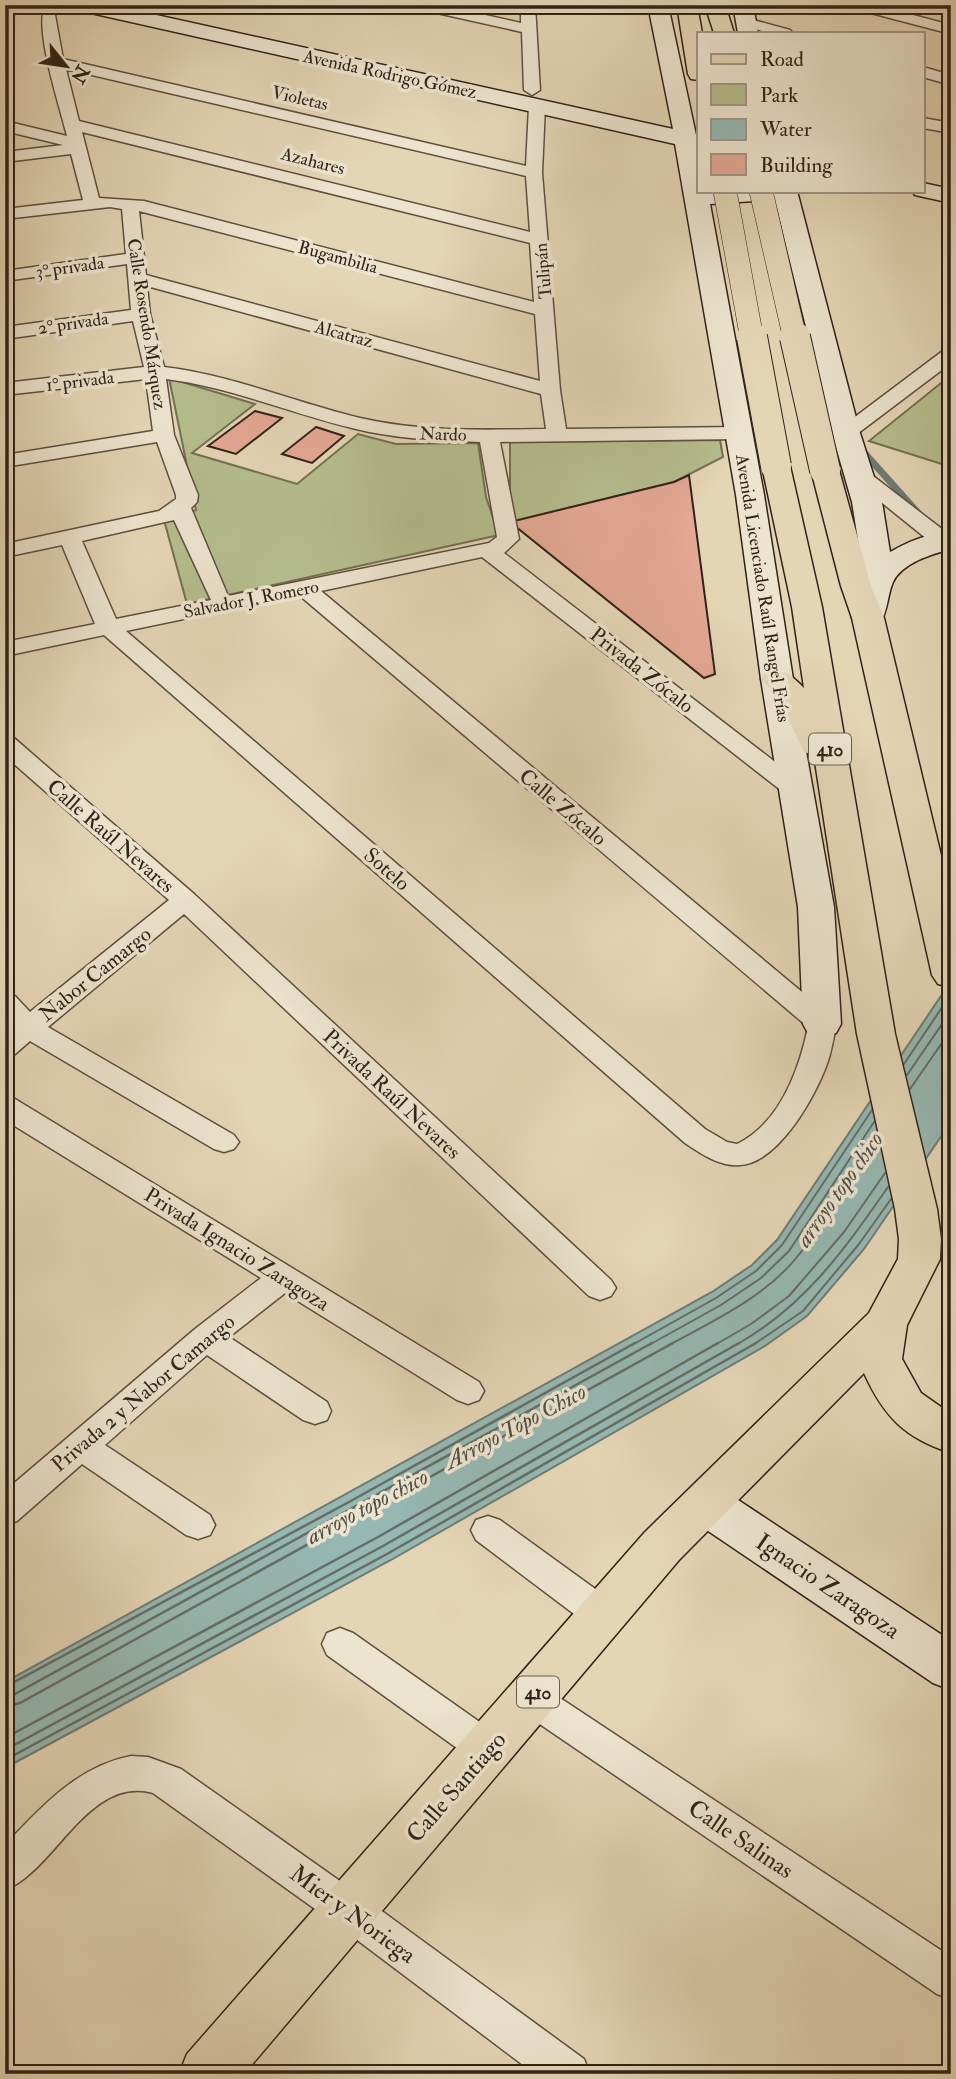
<svg xmlns="http://www.w3.org/2000/svg" width="956" height="2079" viewBox="0 0 956 2079" font-family="'IM FELL Double Pica',serif">
  <style>
    .green { fill: #b5bd8d; stroke: #737052; stroke-width: 2 }
    .water { fill: #96b8b3; stroke: #6e7c75; stroke-width: 2 }
    .lines { fill: none; stroke-linecap: round; stroke-linejoin: round }
    .shore-far1 { stroke: #646d66; stroke-width: 2 }
    .shore { stroke: #646d66; stroke-width: 2.5 }
    .stream { stroke: #6e7c75; stroke-width: 7 }
    .building { fill: #e4a894; stroke: #312218; stroke-width: 2 }
    .street-casing { stroke: #5e4f3f; stroke-width: 3 }
    .secondary-casing { stroke: #312218; stroke-width: 3 }
    .primary-casing { stroke: #312218; stroke-width: 3 }
    .street { fill: #ede4cf; fill-rule: evenodd }
    .secondary { fill: #ede4cf; fill-rule: evenodd }
    .primary { fill: #e4d5b5; fill-rule: evenodd }
    .primary-bridge-far1-casing { stroke: #312218; stroke-width: 24; stroke-linecap: butt }
    .primary-bridge-casing { stroke: #312218; stroke-width: 32; stroke-linecap: butt }
    .primary-bridge-far1 { stroke: #e4d5b5; stroke-width: 23 }
    .primary-bridge { stroke: #e4d5b5; stroke-width: 30 }
    .labels { text-anchor: middle; stroke-width: 7; stroke-linejoin: round; paint-order: stroke }
    .far-street-label { font-size: 18px; fill: #312218; stroke: #ede4cf }
    .shield { fill: #ede4cf; stroke: #695c4f; stroke-width: 2 }
    .shield-label { font-size: 19px; font-weight: bold; fill: #312218 }
    .street-label { font-size: 21px; fill: #312218; stroke: #ede4cf }
    .water-label { font-size: 23px; font-style: italic; fill: #4f4f46; stroke: #ede4cf }
    .near-street-label { font-size: 24px; fill: #312218; stroke: #ede4cf }
  </style>
  <rect width="100%" height="100%" fill="#e4d5b5"/>
  <filter id="stains"><feTurbulence type="fractalNoise" baseFrequency=".00286" numOctaves="4"/><feColorMatrix values="0 0 0 0 .2 0 0 0 0 .09 0 0 0 0 .02 0 0 0 .5 -.17"/></filter>
  <radialGradient id="worn" r=".72"><stop offset=".6" stop-color="#630" stop-opacity="0"/><stop offset="1" stop-color="#630" stop-opacity=".3"/></radialGradient>
  <path class="green" d="M951,375V467L869,441Z
    M169,378L255,404L192,453L297,484L358,434L396,444L478,443L486,497L499,535L187,604L164,520L196,510Z
    M720,440L723,457L674,482L510,522V442Z"/>
  <path class="water" d="M951,981V1122L864,1249L807,1316L765,1346L391,1560L5,1768V1682L712,1292L752,1265L777,1240Z"/>
  <g class="lines">
    <path class="shore-far1" d="M904,1064L951,994
      M907,1075L951,1011
      M910,1089L951,1030
      M632,1345L716,1298L756,1271L782,1245L872,1110
      M649,1345L721,1305L761,1278L789,1251L874,1122
      M669,1345C713,1321 765,1297 797,1257C826,1222 852,1175 877,1136
      M715,1345L751,1324L789,1296L844,1232L885,1173
      M736,1345C805,1306 844,1250 888,1187
      M753,1345L803,1311L859,1244L891,1199"/>
    <path class="shore" d="M5,1687L349,1502L635,1343
      M5,1696L15,1694L652,1343
      M5,1707L20,1703L673,1343
      M5,1738L378,1537L718,1343
      M5,1750L383,1546L739,1343
      M5,1760L387,1554L756,1343"/>
    <path class="stream" d="M860,448L919,514"/>
  </g>
  <path class="building" d="M255,411L282,418L236,454L208,446Z
    M316,427L344,436L312,463L282,454Z
    M689,475L715,674L704,678L510,522L674,482Z"/>
  <g class="lines">
    <defs>
      <path id="street" d="M45,5H59L55,15L63,59L526,166L529,106L531,103H543L545,106L542,173L560,390L566,429L739,427L746,429L749,433L746,437L739,439L500,442L519,539L504,553L805,785L808,790L805,795L796,797L787,795L482,557L321,591L832,1017L836,1024C834,1036 832,1049 828,1061C817,1094 779,1163 740,1165C720,1167 700,1153 685,1143L104,635L5,656V642L95,624L62,545L5,557V544L159,511L176,499V495L157,442L5,467V455L153,431L146,379L5,395V383L144,367L133,321L5,339V327L131,310L127,264L5,281V271L126,254L122,209L110,207L5,219V209L83,200L71,154L5,162V152L63,145L5,131V121L67,136C60,107 34,30 45,5ZM66,69L526,176L530,232L79,121ZM82,132L530,243L534,302L144,201L99,198ZM139,211L535,314L540,381L146,275ZM147,286L541,394L546,429C484,430 421,432 360,418C294,402 231,375 164,367L150,314ZM166,379C230,387 290,413 352,428C395,439 436,440 480,442L497,537L489,543L228,596L191,508L197,502L198,495L174,435ZM174,520L211,600L116,619L82,541ZM299,595L808,1027C799,1070 780,1123 737,1144L727,1142L705,1129L126,631Z
        M412,5H441L521,23V5H535L540,90L532,95L524,90L522,32L419,9Z
        M850,5H875L951,25V34L852,8Z
        M746,18L790,30L793,33H769L741,25L739,22Z
        M923,67L951,75V85L923,77Z
        M923,118L951,123V133L923,128Z
        M951,348V363L853,437H839L836,433L839,429L944,350Z
        M857,467L864,469L951,536V553L943,552L850,477L847,473L850,469Z
        M5,736L14,738L194,894L611,1280L616,1288L611,1296L600,1300L589,1296L184,914L48,1027L234,1135L239,1142L234,1149L224,1152L214,1149L30,1041L15,1054L5,1057V1032L12,1027L5,1020V994L15,996L30,1012L169,900L5,756Z
        M5,1096L15,1099L479,1382L484,1391L479,1400L468,1404L457,1400L285,1293L229,1337L327,1402L331,1411L327,1420L315,1424L303,1420L207,1355L105,1445L210,1515L215,1525L210,1535L198,1539L186,1535L82,1464L17,1521L5,1525V1491L195,1329L261,1278L5,1120Z
        M488,1516L500,1520L616,1604L621,1615L616,1626L603,1630L590,1626L476,1540L471,1530L476,1520Z
        M340,1628L353,1633L501,1737L507,1749L501,1761L488,1766L475,1761L327,1655L322,1644L327,1633Z
        M532,1683L545,1688L951,1957V1999L937,1994L519,1710L514,1699L519,1688Z
        M131,1756L148,1757L181,1769L364,1898L584,2059L590,2074H535L336,1924L153,1793C88,1775 55,1871 5,1890V1845C41,1807 78,1766 131,1756Z"/>
      <path id="secondary" d="M72,5H111L673,129L648,5H668L696,135H699V191H797L860,433L882,502L890,552C906,543 932,530 951,535V549C932,554 902,563 893,582C887,596 888,612 879,625L868,627L857,625L852,618L864,578L852,502L832,433L777,208L754,201L710,204L764,495L793,679L834,907L841,1024L836,1033L822,1037L808,1033L803,1024L798,907L761,679L736,495L675,144L82,11Z
        M733,5H753L758,33H738Z
        M923,183L951,189V203L915,195L912,191H923Z
        M706,1485L723,1490L951,1641V1690L933,1683L689,1518L683,1504L689,1490Z"/>
      <path id="primary" d="M677,5H697L702,33H699V80L691,79L688,74Z
        M705,5H725L734,33H714Z
        M776,457L786,460L790,466L822,607L895,1034L937,1209L941,1239L940,1259L907,1325L902,1359L921,1393L951,1414V1453C905,1438 884,1417 864,1373L679,1560L244,2074H179L187,2054L645,1532L869,1313L898,1259L899,1239L895,1209L857,1034L814,755L804,752L779,699L761,679L766,672C784,668 791,675 804,688L792,607L762,466L766,460Z
        M825,461L835,464L839,470L871,586L884,618L951,897V987L938,984L932,975L852,618L841,586L811,470L815,464Z"/>
    </defs>
    <use href="#street" class="street-casing"/>
    <use href="#secondary" class="secondary-casing"/>
    <use href="#primary" class="primary-casing"/>
    <use href="#street" class="street"/>
    <use href="#secondary" class="secondary"/>
    <use href="#primary" class="primary"/>
    <defs>
      <path id="primary-bridge-far1" d="M725,191L752,339
        M761,191L795,339"/>
      <path id="primary-bridge" d="M752,337L776,466
        M795,337L825,470"/>
    </defs>
    <use href="#primary-bridge-far1" class="primary-bridge-far1-casing"/>
    <use href="#primary-bridge" class="primary-bridge-casing"/>
    <use href="#primary-bridge-far1" class="primary-bridge-far1"/>
    <use href="#primary-bridge" class="primary-bridge"/>
  </g>
  <g class="labels">
    <g class="far-street-label">
      <text transform="translate(390 74) rotate(12)" y="6">Avenida Rodrigo Gómez</text>
      <text transform="translate(300 98) rotate(13)" y="6">Violetas</text>
      <text transform="translate(313 161) rotate(14)" y="6">Azahares</text>
      <text transform="translate(338 257) rotate(15)" y="6">Bugambilia</text>
      <text transform="translate(70 267) rotate(-8)" y="6">3° privada</text>
      <text transform="translate(543 271) rotate(-95)" y="6">Tulipán</text>
      <text transform="translate(73 323) rotate(-8)" y="6">2° privada</text>
      <text transform="translate(147 324) rotate(81)" y="6">Calle Rosendo Márquez</text>
      <text transform="translate(344 334) rotate(15)" y="6">Alcatraz</text>
      <text transform="translate(80 381) rotate(-7)" y="6">1° privada</text>
      <text transform="translate(443 434) rotate(2)" y="6">Nardo</text>
      <text transform="translate(763 588) rotate(81)" y="6">Avenida Licenciado Raúl Rangel Frías</text>
      <text transform="translate(251 599) rotate(-11)" y="6">Salvador J. Romero</text>
    </g>
    <g class="shield">
      <rect x="809" y="733.5" width="42" height="31" rx="5"/>
      <rect x="517" y="1676.5" width="42" height="31" rx="5"/>
    </g>
    <g class="shield-label">
      <text x="830" y="756">410</text>
      <text x="538" y="1699">410</text>
    </g>
    <g class="street-label">
      <text transform="translate(642 670) rotate(38)" y="7">Privada Zócalo</text>
      <text transform="translate(563 807) rotate(40)" y="7">Calle Zócalo</text>
      <text transform="translate(111 836) rotate(41)" y="7">Calle Raúl Nevares</text>
      <text transform="translate(387 869) rotate(41)" y="7">Sotelo</text>
      <text transform="translate(95 974) rotate(-39)" y="7">Nabor Camargo</text>
      <text transform="translate(392 1094) rotate(43)" y="7">Privada Raúl Nevares</text>
      <text transform="translate(237 1249) rotate(32)" y="7">Privada Ignacio Zaragoza</text>
      <text transform="translate(143 1393) rotate(-40)" y="7">Privada 2 y Nabor Camargo</text>
    </g>
    <g class="water-label">
      <text transform="translate(839 1189) rotate(-55)" y="8">arroyo topo chico</text>
      <text transform="translate(515 1426) rotate(-28)" y="8">Arroyo Topo Chico</text>
      <text transform="translate(367 1506) rotate(-28)" y="8">arroyo topo chico</text>
    </g>
    <g class="near-street-label">
      <text transform="translate(828 1586) rotate(34)" y="8">Ignacio Zaragoza</text>
      <text transform="translate(456 1787) rotate(-49)" y="8">Calle Santiago</text>
      <text transform="translate(741 1839) rotate(34)" y="8">Calle Salinas</text>
      <text transform="translate(353 1914) rotate(36)" y="8">Mier y Noriega</text>
    </g>
  </g>
  <rect width="956" height="2079" fill="none" stroke="#e4d5b5" stroke-width="28"/>
  <rect x="7" y="7" width="942" height="2065" fill="none" stroke="#312218" stroke-width="3.5"/>
  <rect x="14" y="14" width="928" height="2051" fill="none" stroke="#312218" stroke-width="2"/>
  <rect x="697" y="32" width="228" height="161" fill="#ede4cf" stroke="#a29686" stroke-width="2"/>
  <rect x="711" y="54" width="35" height="10" fill="#e4d5b5" stroke="#a29686" stroke-width="2"/>
  <text x="760" y="66" font-size="21" fill="#312218">Road</text>
  <rect x="711" y="84" width="35" height="21" fill="#b5bd8d" stroke="#a29686" stroke-width="2"/>
  <text x="760" y="102" font-size="21" fill="#312218">Park</text>
  <rect x="711" y="119" width="35" height="21" fill="#96b8b3" stroke="#a29686" stroke-width="2"/>
  <text x="760" y="136" font-size="21" fill="#312218">Water</text>
  <rect x="711" y="154" width="35" height="21" fill="#e4a894" stroke="#a29686" stroke-width="2"/>
  <text x="760" y="172" font-size="21" fill="#312218">Building</text>
  <g transform="translate(66 66) rotate(120)" stroke="#ede4cf" stroke-width="5" paint-order="stroke">
  <path d="M0-5L12 26L0 18L-12 26Z" fill="#312218"/>
  <text y="-10" font-size="19" font-weight="bold" text-anchor="middle" fill="#312218">N</text>
  </g>
  <rect width="100%" height="100%" filter="url(#stains)"/>
  <rect width="100%" height="100%" fill="url(#worn)"/>
</svg>
